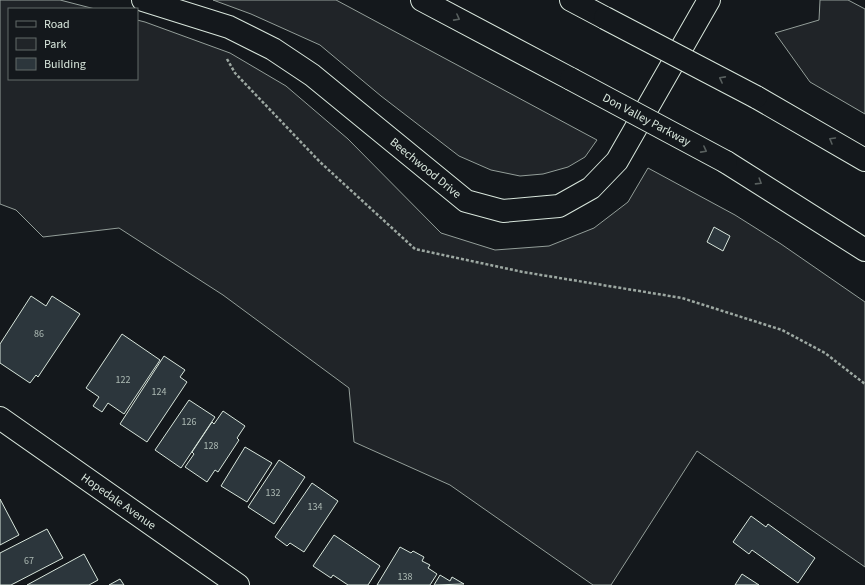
<svg xmlns="http://www.w3.org/2000/svg" width="865" height="585" viewBox="0 0 865 585" font-family="'Source Sans 3',sans-serif">
  <style>
    .green { fill: #202428; stroke: #939e99 }
    .building { fill: #2c363c; stroke: #d8e6dc }
    .lines { fill: none; stroke-linecap: round; stroke-linejoin: round }
    .street-casing { stroke: #d8e6dc; stroke-width: 24 }
    .highway-casing { stroke: #d8e6dc; stroke-width: 24 }
    .path { stroke: #9da8a2; stroke-width: 2.5; stroke-dasharray: 3 2; stroke-linecap: butt }
    .street { stroke: #14181c; stroke-width: 22 }
    .highway { stroke: #14181c; stroke-width: 22 }
    .highway-bridge-casing { stroke: #d8e6dc; stroke-width: 24; stroke-linecap: butt }
    .highway-bridge { stroke: #14181c; stroke-width: 22 }
    .oneway { stroke: #59605f }
    .labels { text-anchor: middle; stroke-width: 3; stroke-linejoin: round; paint-order: stroke }
    .number-label { font-size: 10px; fill: #adbab4 }
    .street-label { font-size: 12px; fill: #d8e6dc; stroke: #14181c }
  </style>
  <rect width="100%" height="100%" fill="#14181c"/>
  <path class="green" d="M0,0H60L95,9H9V79H137V20L145,22L230,53L286,86L348,139L441,233L495,250L549,246L594,228L628,202L648,168L735,215L781,244L865,302V567L697,451L611,585H593L450,485L354,442L349,388L223,295L119,228L43,237L16,210L0,204Z
    M213,0H336L597,140L585,157L568,167L543,174L520,176L491,170L459,156L381,96L320,45L251,14Z
    M820,0H848L865,9V114L810,82L775,33L819,20Z"/>
  <path class="building" d="M714,227L730,236L723,251L707,242Z
    M31,296L46,306L52,296L80,314L38,377L36,375L30,383L0,363V344Z
    M122,334L160,360L124,414L108,403L102,412L93,406L99,397L86,388Z
    M164,356L185,370L180,377L187,382L147,442L120,424Z
    M189,400L215,417L181,468L155,450Z
    M223,411L245,426L237,438L239,440L218,472L215,470L207,482L185,467L194,454L192,452L212,422L214,424Z
    M245,447L272,463L247,502L221,486Z
    M279,460L305,477L274,524L248,507Z
    M312,483L338,501L304,552L290,543L287,546L275,537Z
    M0,499L19,535L0,545Z
    M751,516L766,527L768,524L815,558L798,583L752,550L749,554L733,542Z
    M47,529L63,558L11,585H0V553Z
    M334,535L380,566L368,585H348L333,575L331,578L313,566Z
    M400,547L411,553L413,551L424,557L422,561L430,565L428,568L437,574L430,585H377Z
    M84,554L98,580L89,585H27Z
    M742,574L759,585H735Z
    M440,575L450,581L452,577L464,584L434,585Z
    M120,579L124,585H109Z"/>
  <g class="lines">
    <defs>
      <g id="street">
        <path id="s1" d="M143,0L229,27L273,49L312,75L466,201L503,211L559,206L591,188L617,161L709,0"/>
        <path id="s2" d="M0,418L238,585"/>
      </g>
      <path id="highway" d="M422,0L571,79
        M571,0L605,18
        M756,97L865,160
        M726,162L865,250"/>
    </defs>
    <use href="#street" class="street-casing"/>
    <use href="#highway" class="highway-casing"/>
    <path class="path" d="M227,59L235,73L320,162L415,249L523,272L682,298L782,330L825,353L865,384"/>
    <use href="#street" class="street"/>
    <use href="#highway" class="highway"/>
    <defs>
      <g id="highway-bridge">
        <path d="M605,18L756,97"/>
        <path id="s3" d="M571,79L726,162"/>
      </g>
    </defs>
    <use href="#highway-bridge" class="highway-bridge-casing"/>
    <use href="#highway-bridge" class="highway-bridge"/>
  </g>
  <defs><path id="oneway-chevron" d="M-2-3.5L2.5 0L-2 3.5" fill="none" stroke-width="1.6" stroke-linecap="round" stroke-linejoin="round"/></defs>
  <g class="oneway">
    <use href="#oneway-chevron" transform="translate(457 18) rotate(28)"/>
    <use href="#oneway-chevron" transform="translate(722 79) rotate(-152)"/>
    <use href="#oneway-chevron" transform="translate(832 140) rotate(-150)"/>
    <use href="#oneway-chevron" transform="translate(704 150) rotate(28)"/>
    <use href="#oneway-chevron" transform="translate(759 182) rotate(32)"/>
  </g>
  <g class="labels">
    <g class="number-label">
      <text x="39" y="337">86</text>
      <text x="123" y="383">122</text>
      <text x="159" y="395">124</text>
      <text x="189" y="425">126</text>
      <text x="211" y="449">128</text>
      <text x="273" y="496">132</text>
      <text x="315" y="510">134</text>
      <text x="29" y="564">67</text>
      <text x="405" y="580">138</text>
    </g>
    <g class="street-label">
      <text dy="4" stroke="none"><textPath href="#s3" startOffset="86">Don Valley Parkway</textPath></text>
      <text dy="4" stroke="none"><textPath href="#s1" startOffset="333">Beechwood Drive</textPath></text>
      <text dy="4" stroke="none"><textPath href="#s2" startOffset="145">Hopedale Avenue</textPath></text>
    </g>
  </g>
  <rect x="8" y="8" width="130" height="72" fill="#14181c" stroke="#626a69"/>
  <rect x="16" y="21" width="20" height="6" fill="#14181c" stroke="#626a69"/>
  <text x="44" y="28" font-size="12" fill="#d8e6dc">Road</text>
  <rect x="16" y="38" width="20" height="12" fill="#202428" stroke="#626a69"/>
  <text x="44" y="48" font-size="12" fill="#d8e6dc">Park</text>
  <rect x="16" y="58" width="20" height="12" fill="#2c363c" stroke="#626a69"/>
  <text x="44" y="68" font-size="12" fill="#d8e6dc">Building</text>
</svg>
